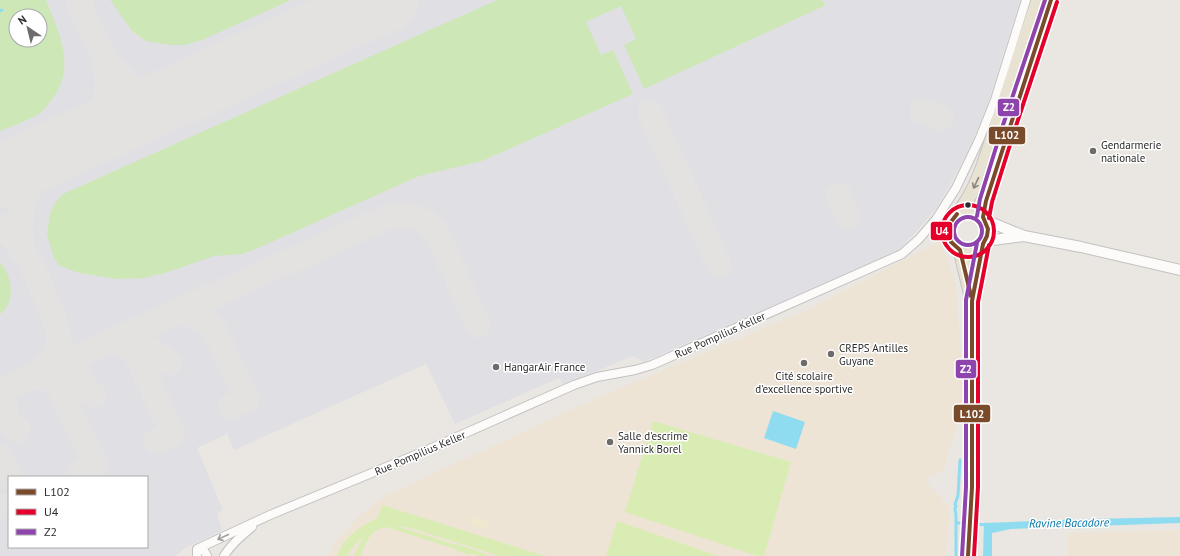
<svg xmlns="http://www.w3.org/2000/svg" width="1180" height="556" viewBox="0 0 1180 556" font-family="'PT Sans',sans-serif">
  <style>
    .education { fill: #eee4d5 }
    .airport { fill: #e0e0e4; fill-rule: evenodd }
    .green { fill: #cde7b7; fill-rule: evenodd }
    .sand { fill: #f0e8ce }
    .pitch { fill: #d9ecb4 }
    .water { fill: #8fdcf0 }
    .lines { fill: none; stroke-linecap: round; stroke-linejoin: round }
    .stream { stroke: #8fdcf0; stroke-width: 3 }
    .taxiway { stroke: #e4e2e0; stroke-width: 25 }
    .runway { stroke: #e4e2e0; stroke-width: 63 }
    .minor-casing { stroke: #c3c2c2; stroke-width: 10 }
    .tertiary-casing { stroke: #c3c2c2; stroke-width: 12 }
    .primary-casing { stroke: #c5c4c2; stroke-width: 15 }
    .minor { stroke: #fcfbfa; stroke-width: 8 }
    .tertiary { stroke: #fcfbfa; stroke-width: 10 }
    .primary { stroke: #e8e2d3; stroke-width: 13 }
    .bus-1-casing { stroke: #fff; stroke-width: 7 }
    .bus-2-casing { stroke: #fff; stroke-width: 7 }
    .bus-3-casing { stroke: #fff; stroke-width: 7 }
    .bus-1 { stroke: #7a4b2a; stroke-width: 4 }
    .bus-2 { stroke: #e4002b; stroke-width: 4 }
    .bus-3 { stroke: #8e44ad; stroke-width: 4 }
    .oneway { stroke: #8a867f }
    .oneway2 { stroke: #9e9d9d }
    .poi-dot { fill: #6e6c6b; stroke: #fff; stroke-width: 1.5 }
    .bus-dot { fill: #2b2b2b; stroke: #fff; stroke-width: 1.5 }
    .labels { text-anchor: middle; stroke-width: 3; stroke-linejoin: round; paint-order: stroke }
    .poi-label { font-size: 11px; fill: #2b2b2b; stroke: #fff; text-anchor: start }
    .street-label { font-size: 11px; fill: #2b2b2b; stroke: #fff }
    .water-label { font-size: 12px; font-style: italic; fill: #0475a7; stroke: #fff }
    .line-badge { stroke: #fff; stroke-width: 1.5 }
    .badge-label { font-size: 11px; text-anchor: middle; font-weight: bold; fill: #fff }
  </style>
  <rect width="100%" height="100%" fill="#eae6e1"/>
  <path class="education" d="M940,241L956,284L964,402L943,471L924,479L950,508L946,556H329L335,543L362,513L387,495L597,398L807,310Z
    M1180,530V556H1068V533Z"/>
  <path class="airport" d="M0,0H1020L986,110L967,153L939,205L915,233L898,251L644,362L633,356L563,385L559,378L455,424L426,364L234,450L227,434L197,448L223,510L217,513L222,531L185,548L176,556H0ZM16,16H40V40H16ZM9,477H147V547H9Z"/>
  <path class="green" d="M0,0H46C59,32 77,68 52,99C48,104 44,110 40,113C32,119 10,127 0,131ZM16,16H40V40H16Z
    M110,0H291L202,40L185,45H171L146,41L132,31Z
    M497,0H821L826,5L644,89L624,45L636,39L621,6L586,22L601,55L613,50L633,94L482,161L419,176L251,251L242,254L214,256L165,273L143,278L116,279L79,273L60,266L54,259L47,234L50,214L55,203L63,194Z
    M0,263C13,275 16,304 0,314Z"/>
  <path class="sand" d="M472,517L490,522L487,530L470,524Z"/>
  <path class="pitch" d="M653,421L791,462L764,556H758L625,512Z
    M382,505L401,511L545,556H499L411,528L397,526L456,545L457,544L491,556H478L470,553L469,555L455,550V549L386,527C369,530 367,542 360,556H354L363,537L353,547L347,556H337C344,537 360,526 378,518Z
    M617,521L718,556H606Z"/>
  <path class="water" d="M773,411L805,422L796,449L764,438Z
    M1180,517V523L1011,529L992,533V556H983L984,523L1092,519Z"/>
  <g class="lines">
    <path class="stream" d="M0,11L2,10
      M956,523V516L955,508L956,506L955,504L958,496L960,460
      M974,524L988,525
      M956,556V523H966"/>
    <path class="taxiway" d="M78,0C103,55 116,107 190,89
      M922,111L941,118
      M650,112L719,265
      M839,195L848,216
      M0,226C9,233 17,241 23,250C31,263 59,324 59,338C58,353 49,363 38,373
      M23,251C17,225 20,205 33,181C36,176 39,170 43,166C52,157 62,151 72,143C102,121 114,93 103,56
      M172,314C189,312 204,316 214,329L247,399L230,407
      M108,343C120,343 128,346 136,355L173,433L156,441
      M144,344L169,363
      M78,372C82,382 85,390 94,396
      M30,377C43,377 51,379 60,388L96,467L79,474
      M0,391L388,217C407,213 425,217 437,233L478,325
      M5,405C6,420 7,421 18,430
      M0,457L9,477
      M2,508L9,505"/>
    <path class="runway" d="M0,176L387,0"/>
    <defs>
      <path id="minor" d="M202,547L207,556
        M197,556V549L270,515L425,451L574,385L597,377L635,370L652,365L902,254L919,239L937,218L956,188L979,140L995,100L1026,0
        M224,556C231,544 242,535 252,527"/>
      <path id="tertiary" d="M985,220L1024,236L1081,247L1180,270
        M985,241L1024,236"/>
      <path id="primary" d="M959,213C992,204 997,245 972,250C957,254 944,239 949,224C952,216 960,212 964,205C972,193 978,180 983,166L1038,0
        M983,217L986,201L1009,127L1051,0
        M960,250L971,296
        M968,556L972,487V301L983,244"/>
    </defs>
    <use href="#minor" class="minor-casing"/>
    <use href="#tertiary" class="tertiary-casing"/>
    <use href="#primary" class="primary-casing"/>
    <use href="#minor" class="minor"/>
    <use href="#tertiary" class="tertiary"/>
    <use href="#primary" class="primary"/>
    <defs>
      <path id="bus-1" d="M957,214L950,223L948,233L951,242L960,250L971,296
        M968,556L972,487V301L983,244L987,236L988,229L983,217L986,201L1051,0"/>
      <path id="bus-2" d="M942 231a26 26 0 1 1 52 0a26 26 0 1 1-52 0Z
        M989,218L992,202L1015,129L1057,2
        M974,556L978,487V302L989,245"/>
      <path id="bus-3" d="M977,216L980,199L1003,125L1045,0
        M954 231a14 14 0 1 1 28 0a14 14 0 1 1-28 0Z
        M962,556L966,487V300L977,243"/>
    </defs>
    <use href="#bus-1" class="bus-1-casing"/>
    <use href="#bus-2" class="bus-2-casing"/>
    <use href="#bus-3" class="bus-3-casing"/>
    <use href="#bus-1" class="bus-1"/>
    <use href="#bus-2" class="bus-2"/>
    <use href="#bus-3" class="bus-3"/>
  </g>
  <defs><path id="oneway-shaft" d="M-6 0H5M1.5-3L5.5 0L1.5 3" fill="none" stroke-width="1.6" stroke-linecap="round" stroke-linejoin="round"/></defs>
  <use class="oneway" href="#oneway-shaft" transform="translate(976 183) rotate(115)"/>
  <use class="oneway2" href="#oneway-shaft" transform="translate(223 537) rotate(155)"/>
  <g class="poi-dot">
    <circle cx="1093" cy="151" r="4"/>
    <circle cx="831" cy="354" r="4"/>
    <circle cx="804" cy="363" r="4"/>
    <circle cx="496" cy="367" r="4"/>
    <circle cx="610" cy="442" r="4"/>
  </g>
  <circle class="bus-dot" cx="968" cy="205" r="3.5"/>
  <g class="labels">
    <g class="poi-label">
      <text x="1101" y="149">Gendarmerie<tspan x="1101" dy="13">nationale</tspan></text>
      <text x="839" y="352">CREPS Antilles<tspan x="839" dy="13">Guyane</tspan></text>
      <text x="504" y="371">HangarAir France</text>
      <text x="804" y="380" text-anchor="middle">Cité scolaire<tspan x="804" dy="13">d'excellence sportive</tspan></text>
      <text x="618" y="440">Salle d'escrime<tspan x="618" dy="13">Yannick Borel</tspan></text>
    </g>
    <g class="street-label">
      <text transform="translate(720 335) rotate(-24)" y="4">Rue Pompilius Keller</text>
      <text transform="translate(420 453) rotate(-23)" y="4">Rue Pompilius Keller</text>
    </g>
    <g class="water-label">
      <text transform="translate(1069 523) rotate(-1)" y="4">Ravine Bacadore</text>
    </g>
  </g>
  <g class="line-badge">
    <rect x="997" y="98" width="23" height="19" rx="4" fill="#8e44ad"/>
    <rect x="988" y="126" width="38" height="19" rx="4" fill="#7a4b2a"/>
    <rect x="930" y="221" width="23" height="20" rx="4" fill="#e4002b"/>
    <rect x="955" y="359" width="22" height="20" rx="4" fill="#8e44ad"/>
    <rect x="953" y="404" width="38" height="19" rx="4" fill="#7a4b2a"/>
  </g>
  <g class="badge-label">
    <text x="1009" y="111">Z2</text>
    <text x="1007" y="139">L102</text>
    <text x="942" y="235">U4</text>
    <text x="966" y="373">Z2</text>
    <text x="972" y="418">L102</text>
  </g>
  <rect x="8" y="476" width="140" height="72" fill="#ffffff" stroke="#aaaaaa"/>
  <rect x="16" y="489" width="20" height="6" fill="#7a4b2a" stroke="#aaaaaa"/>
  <text x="44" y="496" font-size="12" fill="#2b2b2b">L102</text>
  <rect x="16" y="509" width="20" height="6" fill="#e4002b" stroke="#aaaaaa"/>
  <text x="44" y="516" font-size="12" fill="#2b2b2b">U4</text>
  <rect x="16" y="529" width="20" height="6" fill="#8e44ad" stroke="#aaaaaa"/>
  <text x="44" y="536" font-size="12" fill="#2b2b2b">Z2</text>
  <g transform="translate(28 28) rotate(325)"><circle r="19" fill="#ffffff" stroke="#aaaaaa"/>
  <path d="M0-3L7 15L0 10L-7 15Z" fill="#6e6c6b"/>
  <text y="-6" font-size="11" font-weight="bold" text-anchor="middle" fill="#2b2b2b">N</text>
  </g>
</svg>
